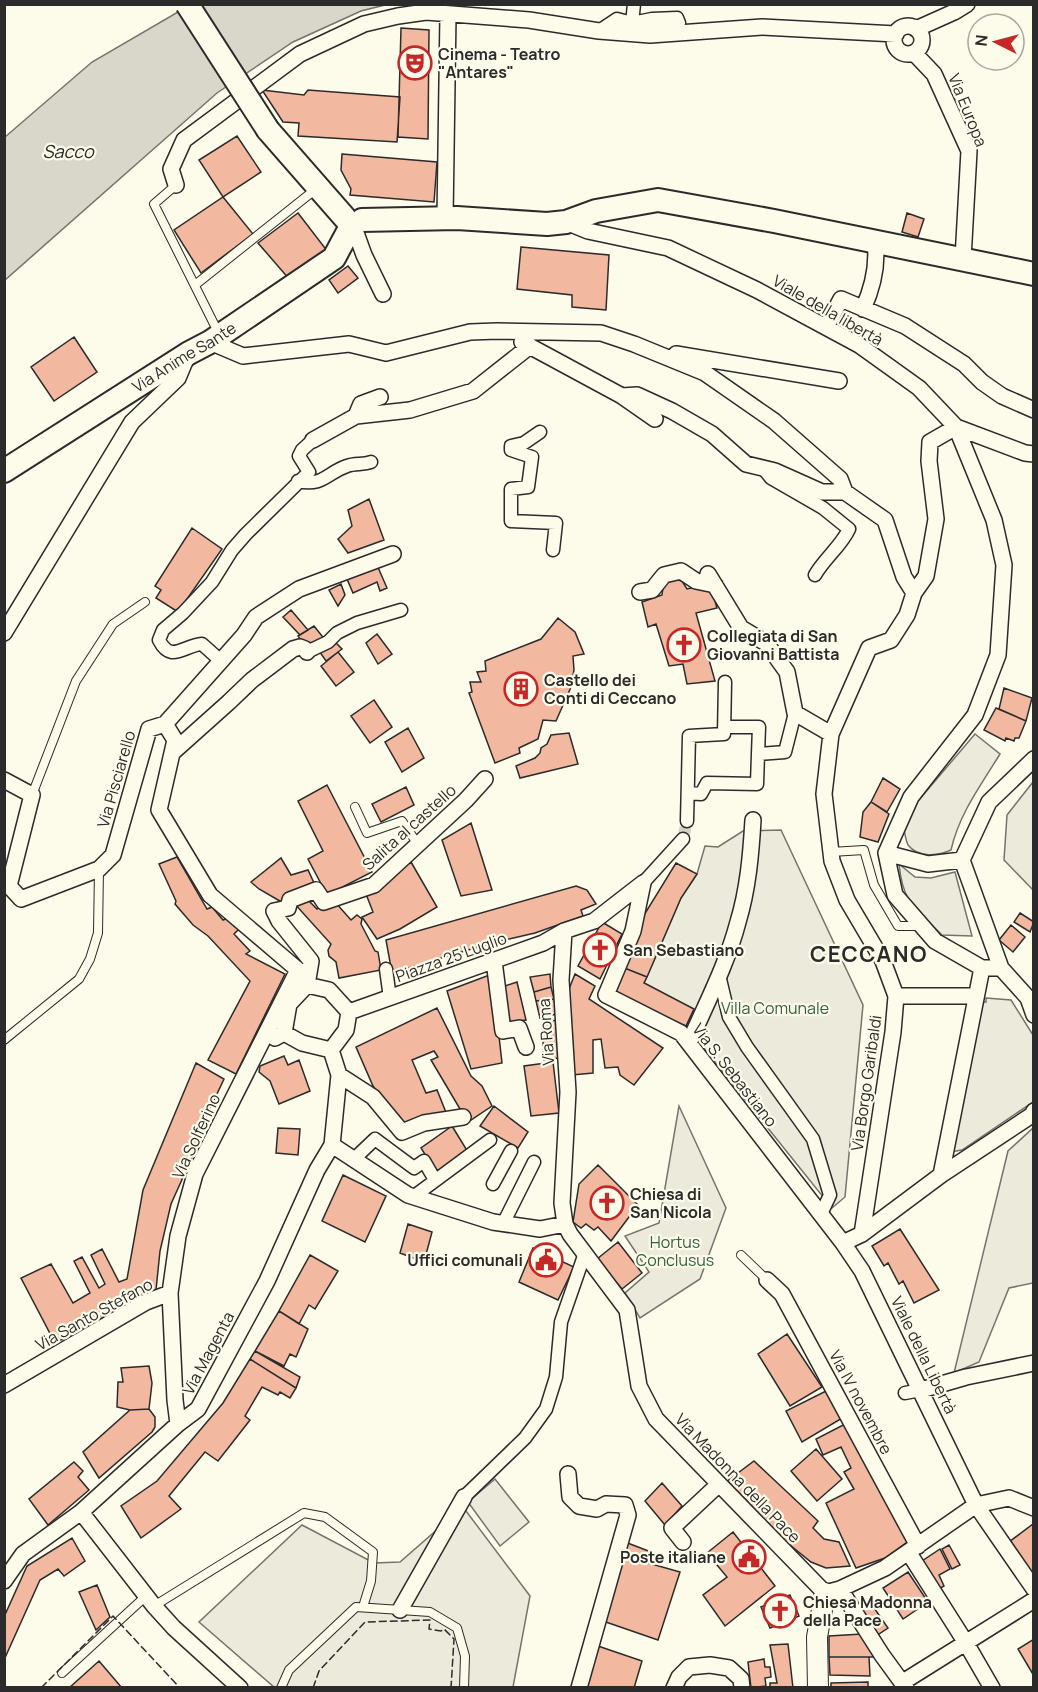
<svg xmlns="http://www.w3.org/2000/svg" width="1038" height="1692" viewBox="0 0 1038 1692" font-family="Manrope,sans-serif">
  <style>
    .green { fill: #ecebdb; stroke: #74746e; stroke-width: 1.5 }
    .water { fill: #d8d7c9; stroke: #74746e; stroke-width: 1.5 }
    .building { fill: #f2b8a0; stroke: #2b2b2b; stroke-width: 1.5 }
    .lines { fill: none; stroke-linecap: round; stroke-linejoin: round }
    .pedestrian-tunnel { stroke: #d3d1c4; stroke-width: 12; stroke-dasharray: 12 6; stroke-linecap: butt }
    .service-casing { stroke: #2b2b2b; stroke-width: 10 }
    .pedestrian-casing { stroke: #2b2b2b; stroke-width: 15 }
    .minor-casing { stroke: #2b2b2b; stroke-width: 18 }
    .tertiary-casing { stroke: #2b2b2b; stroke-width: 22 }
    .secondary-casing { stroke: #2b2b2b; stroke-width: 26 }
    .service { stroke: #fdfbea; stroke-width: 8 }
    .pedestrian { stroke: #fdfbea; stroke-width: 12 }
    .minor { stroke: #fdfbea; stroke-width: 15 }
    .tertiary { stroke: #fdfbea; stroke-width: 20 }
    .secondary { stroke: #fdfbea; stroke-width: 22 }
    .secondary-bridge-casing { stroke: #2b2b2b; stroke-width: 26; stroke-linecap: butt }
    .secondary-bridge { stroke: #fdfbea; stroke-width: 22 }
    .fence { stroke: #2b2b2b; stroke-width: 1.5; stroke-dasharray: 8 3; stroke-linecap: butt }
    .labels { text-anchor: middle; stroke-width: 4.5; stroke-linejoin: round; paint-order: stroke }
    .poi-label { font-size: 16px; font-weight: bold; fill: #2b2b2b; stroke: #fdfbea; text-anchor: start }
    .street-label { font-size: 16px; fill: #2b2b2b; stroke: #fdfbea }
    .park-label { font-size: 16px; fill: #34623c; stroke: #fdfbea }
    .water-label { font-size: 18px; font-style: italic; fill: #2b2b2b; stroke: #fdfbea }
    .district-label { font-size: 22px; font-weight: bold; letter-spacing: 1.5px; fill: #2b2b2b; stroke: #fdfbea }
  </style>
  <rect width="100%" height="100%" fill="#fdfbea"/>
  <path class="green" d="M975,734L1000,754C981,785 959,814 951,850C938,856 918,858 908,845C906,841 905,834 904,830L918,801Z
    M1033,782V890L1004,860L1007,815Z
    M781,830L863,1005L845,1197L832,1208L686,1026L694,1009L644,983L681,898L697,874L705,846L718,847L743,831Z
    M899,864L915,877L931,878L955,872L972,936L942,935C915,908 903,904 899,864Z
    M986,998L1011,1000L1033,1035V1102L962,1150L950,1152L982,1002H986Z
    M679,1106L726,1208L700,1279L640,1318L625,1293L649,1272L625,1236L659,1223Z
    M1033,1128V1283L1009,1288L979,1362L954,1373L1008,1151Z
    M495,1479L529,1522L500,1546L468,1502Z
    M463,1507L530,1596L513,1687H274L199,1622L302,1525L374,1563L400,1562Z"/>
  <path class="water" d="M190,5H385L361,11L293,42L217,93L5,280V137L92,62Z"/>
  <path class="building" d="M401,28L429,30L428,139L398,137Z
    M262,90L304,95L308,90L400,97L397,142L298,136L299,123L283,122Z
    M237,136L261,172L223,197L199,160Z
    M342,154L437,162L434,202L350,195L351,189L341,170Z
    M223,197L253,234L201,273L174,230Z
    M298,213L328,252L290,280L258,243Z
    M907,213L924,219L918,237L902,232Z
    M521,247L609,255L606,310L572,307V295L517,289Z
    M348,266L358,278L338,293L329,280Z
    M74,337L97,372L54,401L31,367Z
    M369,499L384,540L348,553L338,539L352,526L348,510Z
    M192,528L222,549L178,612L156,598L161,590L155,586Z
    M377,565L387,588L380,591L377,582L353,593L347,579Z
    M674,579L682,581L687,589L710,584L717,608L696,613L715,681L687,684L683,664L669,666L656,624L648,627L642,602L662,595L663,587L667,581Z
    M341,584L345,595L338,606L329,590Z
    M291,610L308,630L300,635L283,617Z
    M558,618L575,632L584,654L573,656L574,670L571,687L556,721L543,720L538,739L519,748L520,753L495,763L469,693L472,692L470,682H481L477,672L486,671L485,661L541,639Z
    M314,626L326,641L308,649L298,636Z
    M377,634L392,654L378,664L366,643Z
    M334,641L342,649L326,661L317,648Z
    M338,652L354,672L336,686L321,666Z
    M1004,688L1032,698L1026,721L999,709Z
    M374,700L392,727L370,743L351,716Z
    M996,708L1026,721L1019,738H1015L1014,741L1006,738L1005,741L984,730Z
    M408,728L424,758L402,772L385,742Z
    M569,733L578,764L520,778L516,766L535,758L540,753L541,748L547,744L551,735Z
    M883,778L900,789L887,812L871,802Z
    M327,785L372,872L327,895L308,859L323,851L298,801Z
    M406,787L414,805L381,822L372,804Z
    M871,802L889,814L878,842L860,837L863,812Z
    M471,823L492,890L461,896L442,840Z
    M177,857L207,909L212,907L223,920L228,918L239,929L234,934L250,951L246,954L285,974L236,1074L208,1060L250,981L208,936L193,925L175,904L176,901L159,864Z
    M281,858L291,875L308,870L315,885L285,904L259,889L251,882Z
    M411,862L437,907L400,929L377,939L362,917L373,912L366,894Z
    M676,863L697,874L681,898L647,977L622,967L644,915Z
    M576,886L587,890L596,904L581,910L583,916L535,933L488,944L392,973L386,940Z
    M304,896L317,909L328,902H335L351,920L357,915L362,919L361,924L375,951L378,952L381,970L339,978L336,962L329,956L328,950L331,944L293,902Z
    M1020,913L1034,922L1030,932L1014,922Z
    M602,922L622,934L600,979L578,966Z
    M1011,925L1025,937L1013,952L999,940Z
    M622,967L647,977L644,983L694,1009L686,1026L612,993Z
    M492,974L502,1063L471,1069L447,991Z
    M550,974L551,987L534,992L530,977Z
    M575,974L595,986L589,999L663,1048L634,1085L620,1075L618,1067L605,1068L601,1039L593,1040V1073L572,1075L569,989Z
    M517,982L526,1020L510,1022L502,987Z
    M551,987L554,999L536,1001L534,992Z
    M554,999L557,1014L540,1018L536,1001Z
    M437,1008L471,1076L482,1086L492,1106L471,1120L460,1109L431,1060L438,1057L434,1051L412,1060L426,1093L437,1090L447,1115L403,1125L373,1086L356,1047Z
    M557,1020L559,1058L544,1060L542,1022Z
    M284,1056L288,1065L299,1060L310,1091L279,1104L270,1081L259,1072L260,1066Z
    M553,1062L559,1113L531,1116L524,1066Z
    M196,1063L224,1079L207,1115L194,1153L171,1204L160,1251L156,1290L55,1343L21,1278L51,1264L73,1303L90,1293L74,1261L82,1257L99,1288L105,1284L91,1255L102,1249L119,1282L127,1279L143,1190Z
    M494,1106L528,1132L518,1148L480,1126Z
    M452,1126L468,1152L437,1174L421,1148Z
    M278,1128L300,1129L298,1155L276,1153Z
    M598,1165L638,1205L611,1241L598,1227L594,1230L586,1224L581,1228L573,1222L579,1184Z
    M343,1175L386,1196L365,1242L322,1221Z
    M408,1224L432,1232L424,1262L400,1253Z
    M900,1229L939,1290L914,1303L903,1281L899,1284L888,1263L884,1266L872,1246Z
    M618,1242L642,1273L622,1289L597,1259Z
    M533,1248L574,1267L558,1300L519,1282Z
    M310,1255L338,1271L315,1309L309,1305L299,1324L279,1311Z
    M279,1311L308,1329L296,1357L290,1354L284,1366L255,1351Z
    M787,1334L822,1387L790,1406L758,1354Z
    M255,1351L300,1377L296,1388L250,1359Z
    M250,1359L296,1388L290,1398L280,1392L278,1395L262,1387L245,1416L250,1420L218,1461L205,1452L169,1496L181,1509L141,1538L121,1506L157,1481L223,1403Z
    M149,1366L152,1383L149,1409L130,1410L117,1407L118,1382H123L121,1368Z
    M828,1390L844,1417L802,1442L786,1411Z
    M149,1409L155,1417V1427L152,1432L99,1478L83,1452L130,1410Z
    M847,1423L910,1540L885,1558L856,1568L826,1503L854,1489L844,1472L851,1468L841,1447L823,1455L816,1439Z
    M816,1449L842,1479L817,1501L791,1471Z
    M754,1461L818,1521L813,1528L824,1539L839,1542L850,1566L826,1568L811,1562L785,1541L726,1482Z
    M74,1462L83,1471L78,1477L89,1490L48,1525L29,1499Z
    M662,1483L682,1506L665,1525L645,1501Z
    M1033,1524H1034V1577L1009,1542Z
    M733,1532L775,1586L725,1626L703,1595L727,1577L707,1553Z
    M72,1538L85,1561L64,1576L58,1569L40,1580L4,1660V1617L27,1566Z
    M625,1542L651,1552L648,1563L680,1572L658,1640L600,1620Z
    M949,1545L960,1565L952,1569L942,1549Z
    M940,1549L950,1569L939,1575L944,1586L936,1591L919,1563Z
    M908,1572L928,1602L903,1619L883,1588Z
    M97,1585L110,1617L96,1630L79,1592Z
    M790,1595L799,1616L770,1628L761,1607Z
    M868,1599L888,1628L876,1636L856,1607Z
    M862,1634L874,1657H829V1636Z
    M1034,1639V1676L1018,1649Z
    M788,1644L793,1688H770V1683H777L770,1645Z
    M595,1645L642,1661L634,1688L582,1687Z
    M829,1657H869L870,1676L830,1675Z
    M764,1659L765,1667H770L771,1677L765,1678L766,1686L751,1688L748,1662Z
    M99,1661L122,1688H69Z
    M868,1682V1688H831V1683Z"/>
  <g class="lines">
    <path class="pedestrian-tunnel" d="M683,839L687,821"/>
    <defs>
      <path id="service" d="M176,185L154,204L219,334
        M195,285L316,189
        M32,795L76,681L113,624L145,602
        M355,807L367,833L402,821L417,843
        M831,852L864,850L874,885L898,926H920
        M4,1040L79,979L90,959L98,933L99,869
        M741,1255L767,1280
        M154,1606L304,1513L325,1517L373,1552L371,1581L363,1607
        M62,1673L146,1596
        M281,1688L289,1670L356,1607L430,1612L457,1628L465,1656L464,1688"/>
      <path id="pedestrian" d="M632,23L652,19L677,18L679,23L675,25L651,24L650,35
        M599,31L617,19L632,23L634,4
        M540,432L524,443L511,446V450L532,457L528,487L511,489V521L556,523L553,550
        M762,467L771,478L823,508L849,529C842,545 824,559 815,575
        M298,481C323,487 328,472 347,466C355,463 363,465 371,462
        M307,652L328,642L337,633L357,623L401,610
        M221,661L202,644C184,645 171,664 159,640L163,630L183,613L212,582L232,550L246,534L309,472L299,456L302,450L313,440
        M724,727H759L758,754
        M688,793L701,794L707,783L757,784L758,754L785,752L795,713
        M687,821L689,736L724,734L725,682
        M643,883L683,839
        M386,969L390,998
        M719,975L729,1017L747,1047L813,1139L830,1195L821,1214
        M354,1159L375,1139L414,1168L424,1161L435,1180
        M493,1184L511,1151
        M413,1197L490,1140
        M503,1224L534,1162
        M905,1393L921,1390
        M464,1497L525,1438L546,1409L556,1377L561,1322L585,1253"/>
      <path id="minor" d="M894 40a14 14 0 1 1 28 0a14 14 0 1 1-28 0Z
        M916,29L954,12L967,4
        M914,53L934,74L969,151L963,259
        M176,185L171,169L184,140L300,54L364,24L398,16L426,12L529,20L599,31L650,35L762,27L896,34
        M445,219L448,14
        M566,222L588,231L668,248L757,290L859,345L919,388L956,427L994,520L1004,565L998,655L975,715L911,797L886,853L895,895L935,941L982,968H1001
        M355,230L364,255L383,294
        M863,309C873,287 878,264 875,241
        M826,327L841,299L905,326L964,364L982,382L1002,396L1034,410
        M210,342L243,356L349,344L386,353L470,332L497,331L601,333L634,344L705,373L774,421L840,479L845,492L885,520L904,577L914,593
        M522,342L622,396L655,419
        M676,354L839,381
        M622,396L637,395L672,411L712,434L746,464L775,471L822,492H845
        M356,416L361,404L380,397
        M313,440L356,416L410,410L473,391L530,346
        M708,574L741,628L766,643L787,672L795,713L831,734
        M640,592L652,590L664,575L681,571L696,581L715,585
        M4,633L132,422L178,378L188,354
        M165,724L244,635L256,617L299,589L393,554
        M172,753L229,702L252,680L293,649L300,647L305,649L307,652
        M1034,759L989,802L962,860L1001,968L1028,998L1034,1015
        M4,780L32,795L9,886L21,899L99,869L113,855L149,729L165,724L175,740L159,810L210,895L298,970L195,1174L178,1236L170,1293L175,1400L178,1424
        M886,853L928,864L962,860
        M643,883L633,931L606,995L681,1033L843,1243
        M564,931L561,980L568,1092L562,1203L565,1224L570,1234L627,1310L639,1386L656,1419L825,1593L840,1589L885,1568L976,1505L1009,1498L1034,1508
        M494,961L503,1031L519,1028L526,1047
        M307,985L311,961L279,921L274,911L288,908L290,900L316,890L324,902L374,885L466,800L485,779
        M896,996H976
        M349,1012L543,943L564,931L594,921L643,883
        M284,1033L289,1004L307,985L329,990L349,1012
        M275,1038L284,1033L302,1043L331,1050
        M689,1043C706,1004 727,964 738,922C748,889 751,854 753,820
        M331,1050L346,1030L349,1012
        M339,1075L373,1097L402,1132L424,1123L463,1117
        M1034,1111L1032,1115L941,1175L862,1234L843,1243L862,1271L976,1505L1034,1589
        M332,1145L408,1195L493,1222L540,1229L565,1224
        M941,1175L982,968
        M862,1234L893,1032L896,996L883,961L847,900L832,861L824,794L831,734L869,648L891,640L907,615L914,593L926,576L936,519L929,461L930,442L956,427L1025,453L1034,454
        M767,1280L782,1294L918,1546
        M4,1385L146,1302L170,1293
        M921,1390L966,1377L1034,1363
        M568,1474L570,1497L579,1506L597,1509L606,1504L625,1505L628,1515L579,1688
        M81,1512L154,1606L174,1628L240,1688
        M683,1542L672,1528L719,1484
        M909,1553L966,1643L992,1688
        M4,1581L23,1554L81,1512L178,1424L198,1409L267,1281L317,1170L332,1145L339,1075L331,1050
        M840,1589L882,1655L906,1688
        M400,1610L464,1497
        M903,1682L1034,1600
        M674,1688L679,1677L689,1667L710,1665L729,1668L741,1679L742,1688"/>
      <path id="tertiary" d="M818,1688L817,1637L825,1593"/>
      <g id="secondary">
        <path d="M268,130L345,218"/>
        <path d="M362,220L457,218L547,224L566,222L596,211L658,200L774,221L1034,274"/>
        <path id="s1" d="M4,471L189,353L210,342L334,258L349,230"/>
      </g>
    </defs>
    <use href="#service" class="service-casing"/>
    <use href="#pedestrian" class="pedestrian-casing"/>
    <use href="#minor" class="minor-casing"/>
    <use href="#tertiary" class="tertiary-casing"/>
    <use href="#secondary" class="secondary-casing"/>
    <use href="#service" class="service"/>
    <use href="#pedestrian" class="pedestrian"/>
    <use href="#minor" class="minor"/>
    <use href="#tertiary" class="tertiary"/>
    <use href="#secondary" class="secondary"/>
    <defs>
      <path id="secondary-bridge" d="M187,4L268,130"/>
    </defs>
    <use href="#secondary-bridge" class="secondary-bridge-casing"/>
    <use href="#secondary-bridge" class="secondary-bridge"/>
    <path class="fence" d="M41,1688L113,1616L180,1688
      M313,1688L319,1671L365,1622L430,1620L429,1629L441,1631L444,1629L454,1639L451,1688"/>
  </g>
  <defs>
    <symbol id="theatre-ring" viewBox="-11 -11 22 22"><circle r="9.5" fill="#fdfbea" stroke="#c62828" stroke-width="1.5"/><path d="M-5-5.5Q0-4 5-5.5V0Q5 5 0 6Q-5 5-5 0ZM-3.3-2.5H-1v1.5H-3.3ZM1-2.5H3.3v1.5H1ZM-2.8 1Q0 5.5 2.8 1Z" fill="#c62828"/></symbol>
    <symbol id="church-ring" viewBox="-11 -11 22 22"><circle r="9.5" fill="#fdfbea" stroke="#c62828" stroke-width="1.5"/><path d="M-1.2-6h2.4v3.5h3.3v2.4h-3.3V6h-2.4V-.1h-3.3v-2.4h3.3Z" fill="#c62828"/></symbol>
    <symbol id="building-ring" viewBox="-11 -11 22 22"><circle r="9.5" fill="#fdfbea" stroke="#c62828" stroke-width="1.5"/><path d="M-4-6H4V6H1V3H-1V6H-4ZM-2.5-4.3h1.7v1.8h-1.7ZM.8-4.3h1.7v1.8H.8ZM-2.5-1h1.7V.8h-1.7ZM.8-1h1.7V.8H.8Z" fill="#c62828"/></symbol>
    <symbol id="civic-ring" viewBox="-11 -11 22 22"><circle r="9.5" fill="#fdfbea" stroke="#c62828" stroke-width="1.5"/><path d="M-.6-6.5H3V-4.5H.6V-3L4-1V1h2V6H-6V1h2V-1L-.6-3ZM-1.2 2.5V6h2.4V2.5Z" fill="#c62828"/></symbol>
  </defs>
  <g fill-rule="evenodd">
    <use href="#theatre-ring" x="396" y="44" width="38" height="38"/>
    <use href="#church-ring" x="665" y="626" width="38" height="38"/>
    <use href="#building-ring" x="502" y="670" width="38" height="38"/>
    <use href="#church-ring" x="581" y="931" width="38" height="38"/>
    <use href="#church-ring" x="588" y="1184" width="38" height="38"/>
    <use href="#civic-ring" x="527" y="1241" width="38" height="38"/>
    <use href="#civic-ring" x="730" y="1538" width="38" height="38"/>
    <use href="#church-ring" x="761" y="1592" width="38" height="38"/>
  </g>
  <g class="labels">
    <g class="poi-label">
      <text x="438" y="60">Cinema - Teatro<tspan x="438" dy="18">"Antares"</tspan></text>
      <text x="707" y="642">Collegiata di San<tspan x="707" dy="18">Giovanni Battista</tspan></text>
      <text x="544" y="686">Castello dei<tspan x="544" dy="18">Conti di Ceccano</tspan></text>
      <text x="623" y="956">San Sebastiano</text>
      <text x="630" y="1200">Chiesa di<tspan x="630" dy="18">San Nicola</tspan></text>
      <text x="523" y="1266" text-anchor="end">Uffici comunali</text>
      <text x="726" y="1563" text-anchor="end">Poste italiane</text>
      <text x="803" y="1608">Chiesa Madonna<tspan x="803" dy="18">della Pace</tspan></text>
    </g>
    <g class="street-label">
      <text transform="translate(968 110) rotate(68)" y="6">Via Europa</text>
      <text transform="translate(828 310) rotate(30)" y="6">Viale della libertà</text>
      <text dy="6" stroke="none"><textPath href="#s1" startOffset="213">Via Anime Sante</textPath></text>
      <text transform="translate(116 779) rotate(-74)" y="6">Via Pisciarello</text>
      <text transform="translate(409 827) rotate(-42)" y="6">Salita al castello</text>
      <text transform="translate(451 957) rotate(-20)" y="6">Piazza 25 Luglio</text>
      <text transform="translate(546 1032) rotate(-94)" y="6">Via Roma</text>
      <text transform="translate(735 1075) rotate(52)" y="6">Via S. Sebastiano</text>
      <text transform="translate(866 1083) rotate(-82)" y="6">Via Borgo Garibaldi</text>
      <text transform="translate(196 1136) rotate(-65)" y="6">Via Solferino</text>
      <text transform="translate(94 1314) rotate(-29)" y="6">Via Santo Stefano</text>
      <text transform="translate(208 1353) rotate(-62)" y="6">Via Magenta</text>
      <text transform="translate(924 1355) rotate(64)" y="6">Viale della Libertà</text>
      <text transform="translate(861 1402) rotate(62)" y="6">Via IV novembre</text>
      <text transform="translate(738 1478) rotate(46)" y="6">Via Madonna della Pace</text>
    </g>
    <g class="park-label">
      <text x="775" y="1014">Villa Comunale</text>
      <text x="675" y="1248">Hortus<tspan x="675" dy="18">Conclusus</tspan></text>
    </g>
    <g class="water-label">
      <text x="68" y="158">Sacco</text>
    </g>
    <g class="district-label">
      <text x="869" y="962">CECCANO</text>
    </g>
  </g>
  <rect width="1038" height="1692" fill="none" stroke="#2b2b2b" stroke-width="12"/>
  <g transform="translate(996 42) rotate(276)"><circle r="28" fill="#fdfbea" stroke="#a9a89e" stroke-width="1.5"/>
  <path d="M0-4.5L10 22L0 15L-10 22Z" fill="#c62828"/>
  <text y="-9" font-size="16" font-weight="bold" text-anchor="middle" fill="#2b2b2b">N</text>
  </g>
</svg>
